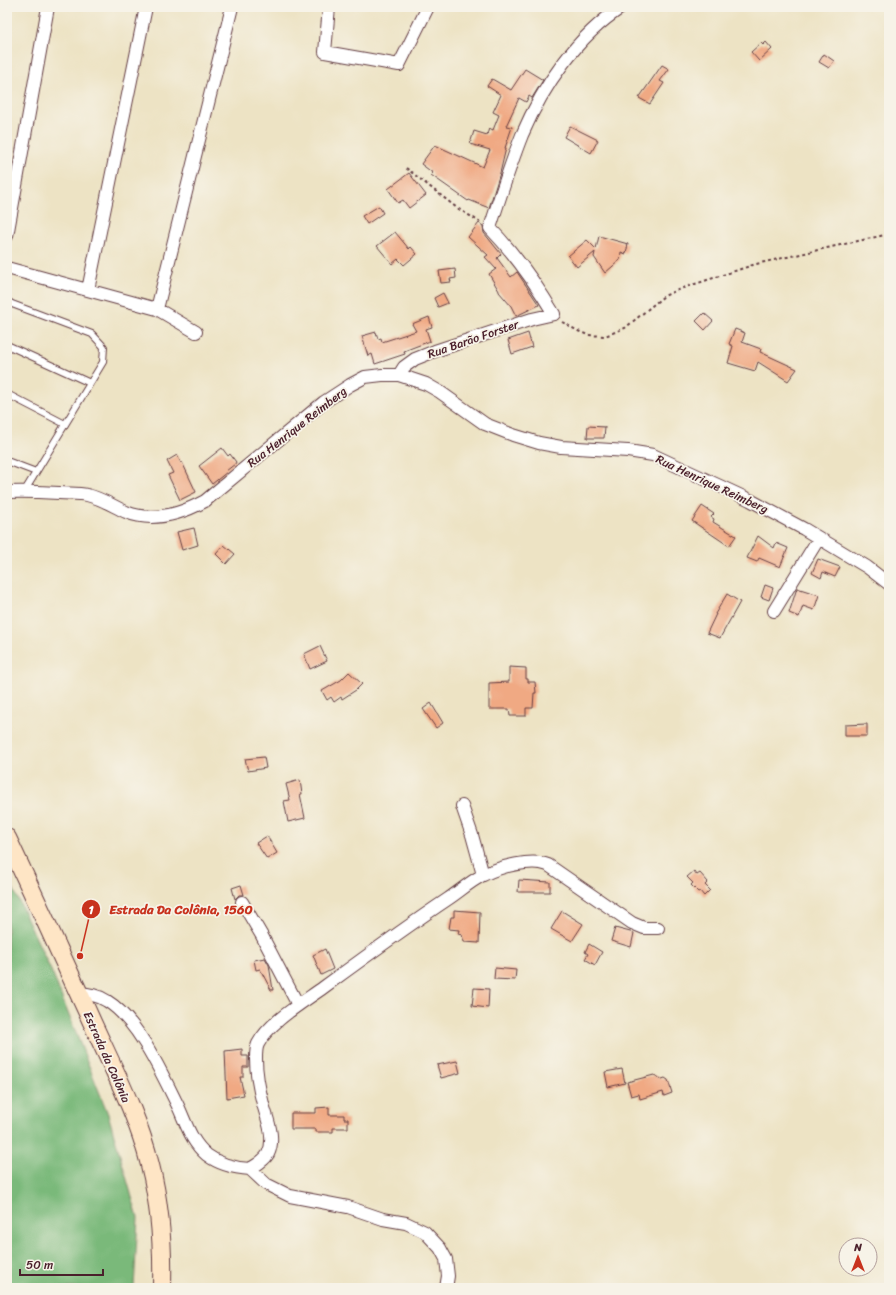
<svg xmlns="http://www.w3.org/2000/svg" width="896" height="1295" viewBox="0 0 896 1295" font-family="Sriracha,sans-serif">
  <style>
    .forest { fill: #7ab97a; stroke: #626c52 }
    .building { fill: #f0a983 }
    .lines { fill: none; stroke-linecap: round; stroke-linejoin: round }
    .service-casing { stroke: #623c42; stroke-width: 8 }
    .minor-casing { stroke: #623c42; stroke-width: 14 }
    .secondary-casing { stroke: #623c42; stroke-width: 20 }
    .path { stroke: #623c42; stroke-width: 2; stroke-dasharray: 3 3; stroke-linecap: butt }
    .service { stroke: #fff; stroke-width: 6 }
    .minor { stroke: #fff; stroke-width: 12 }
    .secondary { stroke: #fee5c5; stroke-width: 18 }
    .labels { text-anchor: middle; stroke-width: 3.5; stroke-linejoin: round; paint-order: stroke }
    .street-label { font-size: 12px; fill: #4a1f2b; stroke: #f7f3e8 }
    .leader { fill: none; stroke: #c8321e; stroke-width: 1.5 }
    .callout-dot { fill: #c8321e; stroke: #f7f3e8; stroke-width: 1.5 }
    .mark-label { font-size: 12px; text-anchor: middle; font-weight: bold; fill: #fff }
    .callout-label { font-size: 13px; text-anchor: middle; font-weight: bold; fill: #c8321e; stroke: #f7f3e8; stroke-width: 3.5; stroke-linejoin: round; paint-order: stroke }
  </style>
  <rect width="100%" height="100%" fill="#f7f3e8"/>
  <filter id="ink" filterUnits="userSpaceOnUse"><feTurbulence type="fractalNoise" baseFrequency=".025" numOctaves="2"/><feDisplacementMap in="SourceGraphic" scale="8" xChannelSelector="R" yChannelSelector="G"/><feConvolveMatrix kernelMatrix="1 2 1 2 8 2 1 2 1" color-interpolation-filters="sRGB"/></filter>
  <filter id="wash" filterUnits="userSpaceOnUse"><feTurbulence type="fractalNoise" baseFrequency=".012" numOctaves="4" result="noise"/><feDisplacementMap in="SourceGraphic" scale="16" xChannelSelector="R" yChannelSelector="G"/><feGaussianBlur stdDeviation="0.9" result="paint"/><feColorMatrix in="noise" values="0 0 0 0 0 0 0 0 0 0 0 0 0 0 0 0 0 1.4 0 .05"/><feComposite in="paint" operator="in"/></filter>
  <g filter="url(#wash)">
    <rect width="100%" height="100%" fill="#ede3c4"/>
    <path class="forest" d="M7,875L53,975L108,1114L138,1218L134,1288H7Z"/>
    <g id="blocks">
      <path class="building" d="M766,42L772,49L759,61L751,52L761,43L763,45Z
        M824,54L834,61L829,68L819,62Z
        M662,65L669,69L660,81L664,83L650,104L639,98Z
        M525,69L543,80L532,98L529,96L526,102L519,98L506,126L512,127L505,148H506L500,173L489,208L469,200L468,201L431,175L433,173L421,164L435,145L483,167L490,150L470,144L474,131L487,135L489,128L493,130L499,115L493,112L501,95L487,86L492,79L511,90Z
        M570,126L598,140L591,153L564,137Z
        M409,173L426,195L409,208L403,200L398,203L388,189Z
        M379,206L383,213L367,224L362,216Z
        M479,223L483,226L484,233L501,254L497,258L511,277L517,272L539,305L516,316L511,306L499,292V291L489,274L496,269L485,257L488,255L468,237Z
        M395,232L409,249L411,247L417,254L404,265L398,259L392,264L377,246Z
        M599,236L628,244L626,254L621,252L620,260L605,273L594,257L595,252L577,267L568,256L587,240L596,249Z
        M455,269L456,278L450,279L451,282L441,283L439,271Z
        M443,293L448,303L438,307L434,298Z
        M704,313L713,321L705,330L696,321Z
        M429,317L432,327L426,329L430,341L404,351L405,354L375,364L372,354L368,356L362,336L376,332L378,339L381,338L382,342L416,331L412,324Z
        M735,329L745,333L742,342L761,349L760,352L797,369L788,381L758,362L755,371L728,363L733,346L729,344Z
        M528,333L532,347L512,354L508,340Z
        M588,426L605,427L604,438H587Z
        M222,448L228,456L230,454L236,462L235,464L226,471L227,472L212,484L199,466Z
        M177,455L181,463L182,462L196,492L180,500L168,475L173,473L167,461Z
        M702,506L714,514L711,517L714,519L713,522L736,536L729,546L692,521Z
        M194,528L198,545L182,550L177,532Z
        M758,536L774,548L776,543L788,548L780,567L759,558L757,562L747,558Z
        M224,545L235,554L226,564L216,554Z
        M818,559L840,567L835,577L823,572L821,578L812,573Z
        M765,585L773,588L769,600L761,597Z
        M797,588L819,595L814,610L803,606L799,617L789,613Z
        M727,594L740,602L720,638L707,633L716,614H715Z
        M320,646L327,661L310,669L304,654Z
        M509,667L526,668V679H528V682H535L536,693H534L533,708H526V716H510L509,709H489V683L509,682Z
        M349,672L362,684L356,690L342,699L341,697L334,702L331,697L327,700L322,691L341,680Z
        M431,703L443,723L436,728L423,709Z
        M867,724V736H845V725Z
        M264,757L266,768L248,771L245,759Z
        M300,780L302,794H300L305,818L288,822L284,801L290,800L286,784Z
        M267,836L277,853L267,859L256,843Z
        M694,871L697,875L700,873L708,882L705,885L710,890L704,896L700,891L698,892L691,885L693,883L687,877Z
        M519,880L550,882V892H518Z
        M241,885L244,895H239L235,899L232,888Z
        M454,910L480,912L479,943L464,942L462,935L458,934L459,930L449,929L451,917H454Z
        M562,911L583,924L572,941L551,929Z
        M615,928L634,933L631,947L611,941Z
        M589,944L602,952L595,965L585,959L588,954L585,952Z
        M325,949L333,969L321,975L313,955Z
        M265,958L269,965L273,990H271L260,969L256,970L254,960Z
        M495,968L516,970L515,980L494,979Z
        M474,988L489,989L488,1008L472,1006Z
        M242,1049V1056H248V1067H243V1077H240L244,1095L227,1098L225,1051Z
        M457,1061L460,1073L441,1078L437,1065Z
        M622,1069L625,1083L608,1087L605,1072Z
        M654,1075L662,1079L665,1078L668,1080L672,1093L664,1096L663,1092L640,1099L639,1094L631,1096L627,1082Z
        M329,1107V1115H344V1119H348V1128H333V1132H316V1129H291V1113H316V1108Z"/>
    </g>
  </g>
  <g filter="url(#ink)">
    <use href="#blocks" fill-opacity="0" stroke="#623c42" stroke-width="1"/>
    <g class="lines">
      <defs>
        <path id="service" d="M7,301L12,304L92,334L104,347L103,362L24,492
          M7,345L90,383
          M7,394L65,424
          M7,461L36,472"/>
        <path id="minor" d="M329,7L325,52L399,65L428,7
          M7,236L48,7
          M7,268L157,309L196,332
          M88,290L146,7
          M157,309L232,7
          M399,375L404,367L415,359L435,351L532,319L554,314C536,284 514,253 490,228C500,197 510,165 522,135C543,86 577,36 622,7
          M7,492C24,491 42,492 59,493C69,494 77,493 87,495C101,498 113,506 126,512C153,523 181,514 205,501L324,402L350,385L365,377L382,375H399L426,384L440,392L485,424L513,435L539,443L561,447L628,451L653,455L750,500L804,529L867,567L889,584
          M774,611L819,538
          M462,806L472,835L483,875
          M242,902L262,936L298,1005
          M78,993C89,994 98,995 107,1001C138,1020 162,1074 178,1106C186,1123 191,1142 207,1155C220,1165 234,1168 250,1169C256,1165 264,1161 268,1154C276,1138 267,1119 263,1104C259,1089 256,1074 256,1059C256,1054 256,1048 258,1044C269,1022 305,1001 324,987C365,957 406,927 448,899C460,891 471,881 483,875C500,867 531,858 548,865L632,923L644,928H658
          M250,1169L266,1184L290,1196L348,1207L383,1219L406,1223L425,1232L440,1248L446,1259L448,1276L446,1288"/>
        <path id="secondary" d="M7,838C34,895 60,953 87,1011C109,1061 137,1111 150,1165C160,1204 163,1248 162,1288"/>
      </defs>
      <use href="#service" class="service-casing"/>
      <use href="#minor" class="minor-casing"/>
      <use href="#secondary" class="secondary-casing"/>
      <path class="path" d="M406,168L457,208L480,222
        M562,322L578,331L588,335L605,336L625,328L664,296L680,289L756,264L889,234"/>
      <use href="#service" class="service"/>
      <use href="#minor" class="minor"/>
      <use href="#secondary" class="secondary"/>
    </g>
  </g>
  <g class="labels">
    <g class="street-label">
      <text transform="translate(473 339) rotate(-19)" y="4">Rua Barão Forster</text>
      <text transform="translate(297 427) rotate(-38)" y="4">Rua Henrique Reimberg</text>
      <text transform="translate(712 484) rotate(25)" y="4">Rua Henrique Reimberg</text>
      <text transform="translate(107 1057) rotate(66)" y="4">Estrada da Colônia</text>
    </g>
  </g>
  <path class="leader" d="M80 956L91 909"/>
  <g class="callout-dot">
    <circle cx="80" cy="956" r="4"/>
    <circle cx="91" cy="909" r="10"/>
  </g>
  <g class="mark-label">
    <text x="91" y="914">1</text>
  </g>
  <g class="callout-label">
    <text x="181" y="914">Estrada Da Colônia, 1560</text>
  </g>
  <rect width="896" height="1295" fill="none" stroke="#f7f3e8" stroke-width="24"/>
  <g transform="translate(858 1257)"><circle r="19" fill="#f7f3e8" stroke="#b29e9c"/>
  <path d="M0-3L7 15L0 10L-7 15Z" fill="#c8321e"/>
  <text y="-6" font-size="11" font-weight="bold" text-anchor="middle" fill="#4a1f2b">N</text>
  </g>
  <path d="M20 1269v6h83v-6" fill="none" stroke="#4a1f2b" stroke-width="2"/>
  <text x="26" y="1269" font-size="12" fill="#4a1f2b" stroke="#f7f3e8" stroke-width="3" paint-order="stroke">50 m</text>
</svg>
